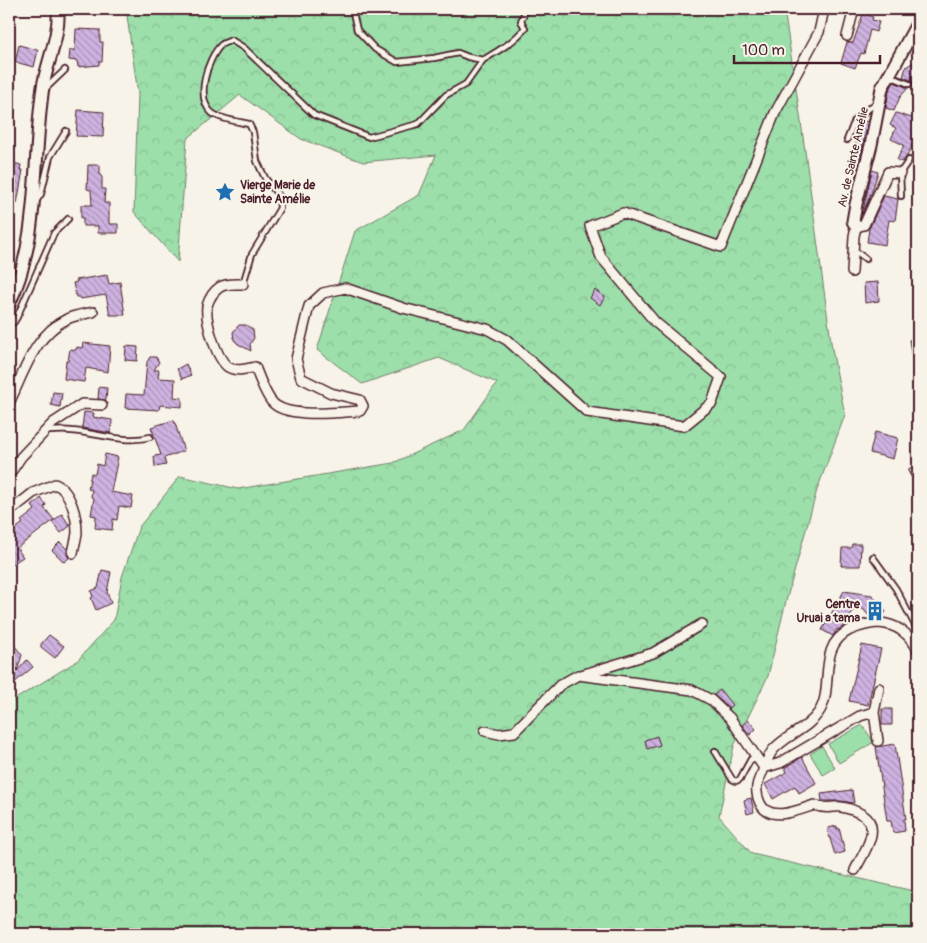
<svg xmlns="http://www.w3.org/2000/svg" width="927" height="943" viewBox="0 0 927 943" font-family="Pangolin,sans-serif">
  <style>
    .green { fill: #9cdfaa; stroke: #737f6a }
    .forest { fill: url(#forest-crowns); stroke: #737f6a }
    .building { fill: url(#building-back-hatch); stroke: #4a1f2b }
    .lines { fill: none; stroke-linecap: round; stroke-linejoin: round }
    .lane-casing { stroke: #4a1f2b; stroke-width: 8 }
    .street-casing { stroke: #4a1f2b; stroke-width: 12 }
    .secondary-casing { stroke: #4a1f2b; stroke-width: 15 }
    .lane { stroke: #f7f3e8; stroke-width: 4.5 }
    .street { stroke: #f7f3e8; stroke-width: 9 }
    .secondary { stroke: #f7f3e8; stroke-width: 11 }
    .labels { text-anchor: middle; stroke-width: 4; stroke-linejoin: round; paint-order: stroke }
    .street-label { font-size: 12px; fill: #4a1f2b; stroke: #f7f3e8 }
    .poi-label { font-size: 12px; font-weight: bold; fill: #4a1f2b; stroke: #f7f3e8; text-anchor: start }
  </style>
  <defs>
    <pattern id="forest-crowns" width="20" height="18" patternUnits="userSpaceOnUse" patternTransform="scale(1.25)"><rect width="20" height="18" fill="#9cdfaa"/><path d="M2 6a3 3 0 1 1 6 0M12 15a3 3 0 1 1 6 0" fill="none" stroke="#88bf92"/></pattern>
    <pattern id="building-back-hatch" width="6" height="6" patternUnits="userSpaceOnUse" patternTransform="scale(1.25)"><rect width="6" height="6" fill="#ceb3e1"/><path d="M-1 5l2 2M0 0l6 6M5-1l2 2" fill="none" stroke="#a991b7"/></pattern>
  </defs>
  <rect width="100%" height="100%" fill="#f7f3e8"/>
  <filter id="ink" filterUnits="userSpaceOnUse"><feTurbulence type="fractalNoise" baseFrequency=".02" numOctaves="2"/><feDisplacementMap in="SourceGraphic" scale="10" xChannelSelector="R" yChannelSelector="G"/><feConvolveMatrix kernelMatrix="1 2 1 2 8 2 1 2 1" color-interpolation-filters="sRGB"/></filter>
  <g filter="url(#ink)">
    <path class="green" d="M862,725L874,742L839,763L828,744Z
      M822,746L835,768L823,775L810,754Z"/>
    <path class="forest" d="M126,9H784L801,122L832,349L845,415L817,490L785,605L768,676L734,746L719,816L752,854L918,892V934H9V703L77,661L114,620L122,577L139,527L180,476L238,489L393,463L464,430L497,383L439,358L362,384L317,350L355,231L419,195L436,155L363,162L301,139L240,95L187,139L178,262L134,212L138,94Z"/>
    <path class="building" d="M863,14L873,17L872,20L879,22L876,32L870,30L864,54L861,53L855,68L841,63L847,42L853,43Z
      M76,29L100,30V42H103L102,62H99V65L78,67L77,61L69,60L70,50H75Z
      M19,45L38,50L34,67L15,62Z
      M915,61L918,65V86L913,85L911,80L903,77L906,67Z
      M894,82L908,88L900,97L894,111L886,108L889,91Z
      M78,110L104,112L103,137L76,136Z
      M896,113L918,120V133L907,156L902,162L897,160L904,145L891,139L896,128L890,125Z
      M861,120L868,122L861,154L856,172L848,171L851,150H855L859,122Z
      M13,163L21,165L20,170H23L17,204L9,202V187Z
      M88,165H100V175L102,177V189H105L104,203H109V224H118V233H98V226H83V218H81V205H92L91,190L87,189Z
      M872,170L878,172L872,191L862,215Z
      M884,196L898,199L895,221L889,220L885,245L867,242L869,229Z
      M107,275L109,284L120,282L125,315H110L106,295L80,299V297H76L73,283L77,282L76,280Z
      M878,282L879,301L865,303L864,283Z
      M595,290L605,297L600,305L590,298Z
      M239,325H246L253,330L254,338L250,344L251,351L238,344L234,340L233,332Z
      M918,336V369L914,370L909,340Z
      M83,343L110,346L108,372L86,368L84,382L64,379L66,361H68L70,349L76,350L77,347L82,348Z
      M126,346L138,347L137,361L125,360Z
      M150,357H156L159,362L154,370H159L158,378L175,379L174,397L182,398V407L160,405L159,410L125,408L126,394L144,395L147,362Z
      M186,364L191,375L182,379L177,369Z
      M99,387L107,388L106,400L98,399Z
      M53,392L62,393L60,407L51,405Z
      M84,412L94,413L93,417L112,420L111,433L82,428Z
      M174,420L184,451L164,458L166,465L155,467L154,456L161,455L151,427Z
      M875,432L898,438L893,459L870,453Z
      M105,454L118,457L111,492L133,496L131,508L119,506L117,520L113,519L112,530L95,528L96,516L91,515L94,498L91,497L92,490L88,489L91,473L95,474L97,464L103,466Z
      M41,498L46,505L44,507L54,520L17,548L23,557L12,564L9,560V534L23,523L21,521L35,510L32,506Z
      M62,514L70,526L61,533L52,522Z
      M60,542L67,549V555L69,558L64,562L52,550Z
      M852,544H861L860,566H841L842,548H851Z
      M102,570L111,572L107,592L111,603L96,610L91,598L93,597L91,591L98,588Z
      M844,591L872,595L886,612L881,617H870L863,609L855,608L844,626L838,630L837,629L833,636L822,630Z
      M49,635L64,646L55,658L41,647V644Z
      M14,645L22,655L17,671L27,660L33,667L13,684L10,692H9V649Z
      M862,645L881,649L868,705L849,701Z
      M720,690L732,705L729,708L714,695Z
      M882,709H892V725H882Z
      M748,720L756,729L750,735L742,725Z
      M657,736L660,745L647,749L645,740Z
      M895,744L906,819H904L905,831L893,833L891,821H887L876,747Z
      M802,757L816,783L799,793L795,786L773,799L765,784L787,772L785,768Z
      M852,790L854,803L841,801H822L821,794Z
      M751,798L754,812L747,814L744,800Z
      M837,826V829L839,828L845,852L835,855L828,832V828Z"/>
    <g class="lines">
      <defs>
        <path id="lane" d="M483,60C498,51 514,42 525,28L521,21L526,9
          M890,76L909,84
          M44,90L65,70
          M847,140L855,120L877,102
          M901,196L900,173L909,160
          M37,200L41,194L50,157L66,131
          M854,250L866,259
          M243,284L252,254L280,208L279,196L265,178L257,161L253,132L249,124C240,122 219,119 212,113C195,98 207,59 221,45C223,43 228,42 231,40L244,48L314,115L369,137L418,124L446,95L466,84L483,60L468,57L458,53L434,58L397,62L375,49L357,30L352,9
          M9,324L14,322L17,317L54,233L68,219
          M48,431C55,431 64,430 72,431C97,433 125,444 150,437
          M912,471L918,481
          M873,557L896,589L918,631
          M715,751L732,779L736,781L740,779L751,759L759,761"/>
        <path id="street" d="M847,36L854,9
          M852,272L854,236L856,227L864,225L888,172L900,173
          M243,284C236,284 226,283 220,287C214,291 209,299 207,306C205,321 216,358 228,367C236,372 246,369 255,367C259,377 265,394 272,402C286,419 339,412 360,411L363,406L360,400L331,393L301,378L296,359L309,306L323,293L345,288L403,308L487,329L507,340L587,412L684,426L712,403L721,377L655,322L601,257L590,226L623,213L721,247L775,113L819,32L824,9
          M9,403C24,373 34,335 67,319C75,315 85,314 93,312
          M9,475L21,457L53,423L82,404L102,405
          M9,512L33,493L55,484C71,490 77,518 77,533C76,540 74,547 73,553
          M581,675L653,653L702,624
          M874,712L878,741
          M485,731L499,734L514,732L560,685L578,675L692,690L711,700L730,718L764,768L780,763L860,716L874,712L879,688
          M855,870C862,855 883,828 863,815C856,811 849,808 841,807C830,806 826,810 814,805C799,810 769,823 760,803C754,790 757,782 763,771C766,764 768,756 773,750C786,735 808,729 819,712C835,688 816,646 850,630C860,626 869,623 879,623C897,624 910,635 918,650"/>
        <path id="secondary" d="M856,227L853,221L856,204L871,145L882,88L918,22
          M9,304C41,237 32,159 43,87C47,61 60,36 58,9"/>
      </defs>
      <use href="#lane" class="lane-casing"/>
      <use href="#street" class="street-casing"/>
      <use href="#secondary" class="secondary-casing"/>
      <use href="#lane" class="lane"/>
      <use href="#street" class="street"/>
      <use href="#secondary" class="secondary"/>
    </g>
  </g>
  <defs>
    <symbol id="sight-bare" viewBox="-9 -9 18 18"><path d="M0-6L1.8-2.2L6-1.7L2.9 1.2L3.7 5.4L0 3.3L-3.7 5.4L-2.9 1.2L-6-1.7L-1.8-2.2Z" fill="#1f6fb2" stroke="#f7f3e8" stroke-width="2.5" paint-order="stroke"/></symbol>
    <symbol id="building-bare" viewBox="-9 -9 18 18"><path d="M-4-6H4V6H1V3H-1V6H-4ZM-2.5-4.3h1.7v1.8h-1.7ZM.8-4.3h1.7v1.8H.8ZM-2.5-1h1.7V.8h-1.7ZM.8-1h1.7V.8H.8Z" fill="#1f6fb2" stroke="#f7f3e8" stroke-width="2.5" paint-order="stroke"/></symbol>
  </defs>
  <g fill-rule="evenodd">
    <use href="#sight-bare" x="211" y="178" width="28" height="28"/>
    <use href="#building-bare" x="861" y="597" width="28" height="28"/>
  </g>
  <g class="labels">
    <g class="street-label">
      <text transform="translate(853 157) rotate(-77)" y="4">Av. de Sainte Amélie</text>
    </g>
    <g class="poi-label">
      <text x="240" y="189">Vierge Marie de<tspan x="240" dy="14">Sainte Amélie</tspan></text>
      <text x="860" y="608" text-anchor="end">Centre<tspan x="860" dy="14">Uruai a tama</tspan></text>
    </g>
  </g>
  <rect width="927" height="943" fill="none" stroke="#f7f3e8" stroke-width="30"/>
  <rect x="15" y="15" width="897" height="913" fill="none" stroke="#4a1f2b" stroke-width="2" filter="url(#ink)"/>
  <path d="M734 55v8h146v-8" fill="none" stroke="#4a1f2b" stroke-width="2.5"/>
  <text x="742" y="55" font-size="15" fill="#4a1f2b" stroke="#f7f3e8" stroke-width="4" paint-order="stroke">100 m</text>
</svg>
